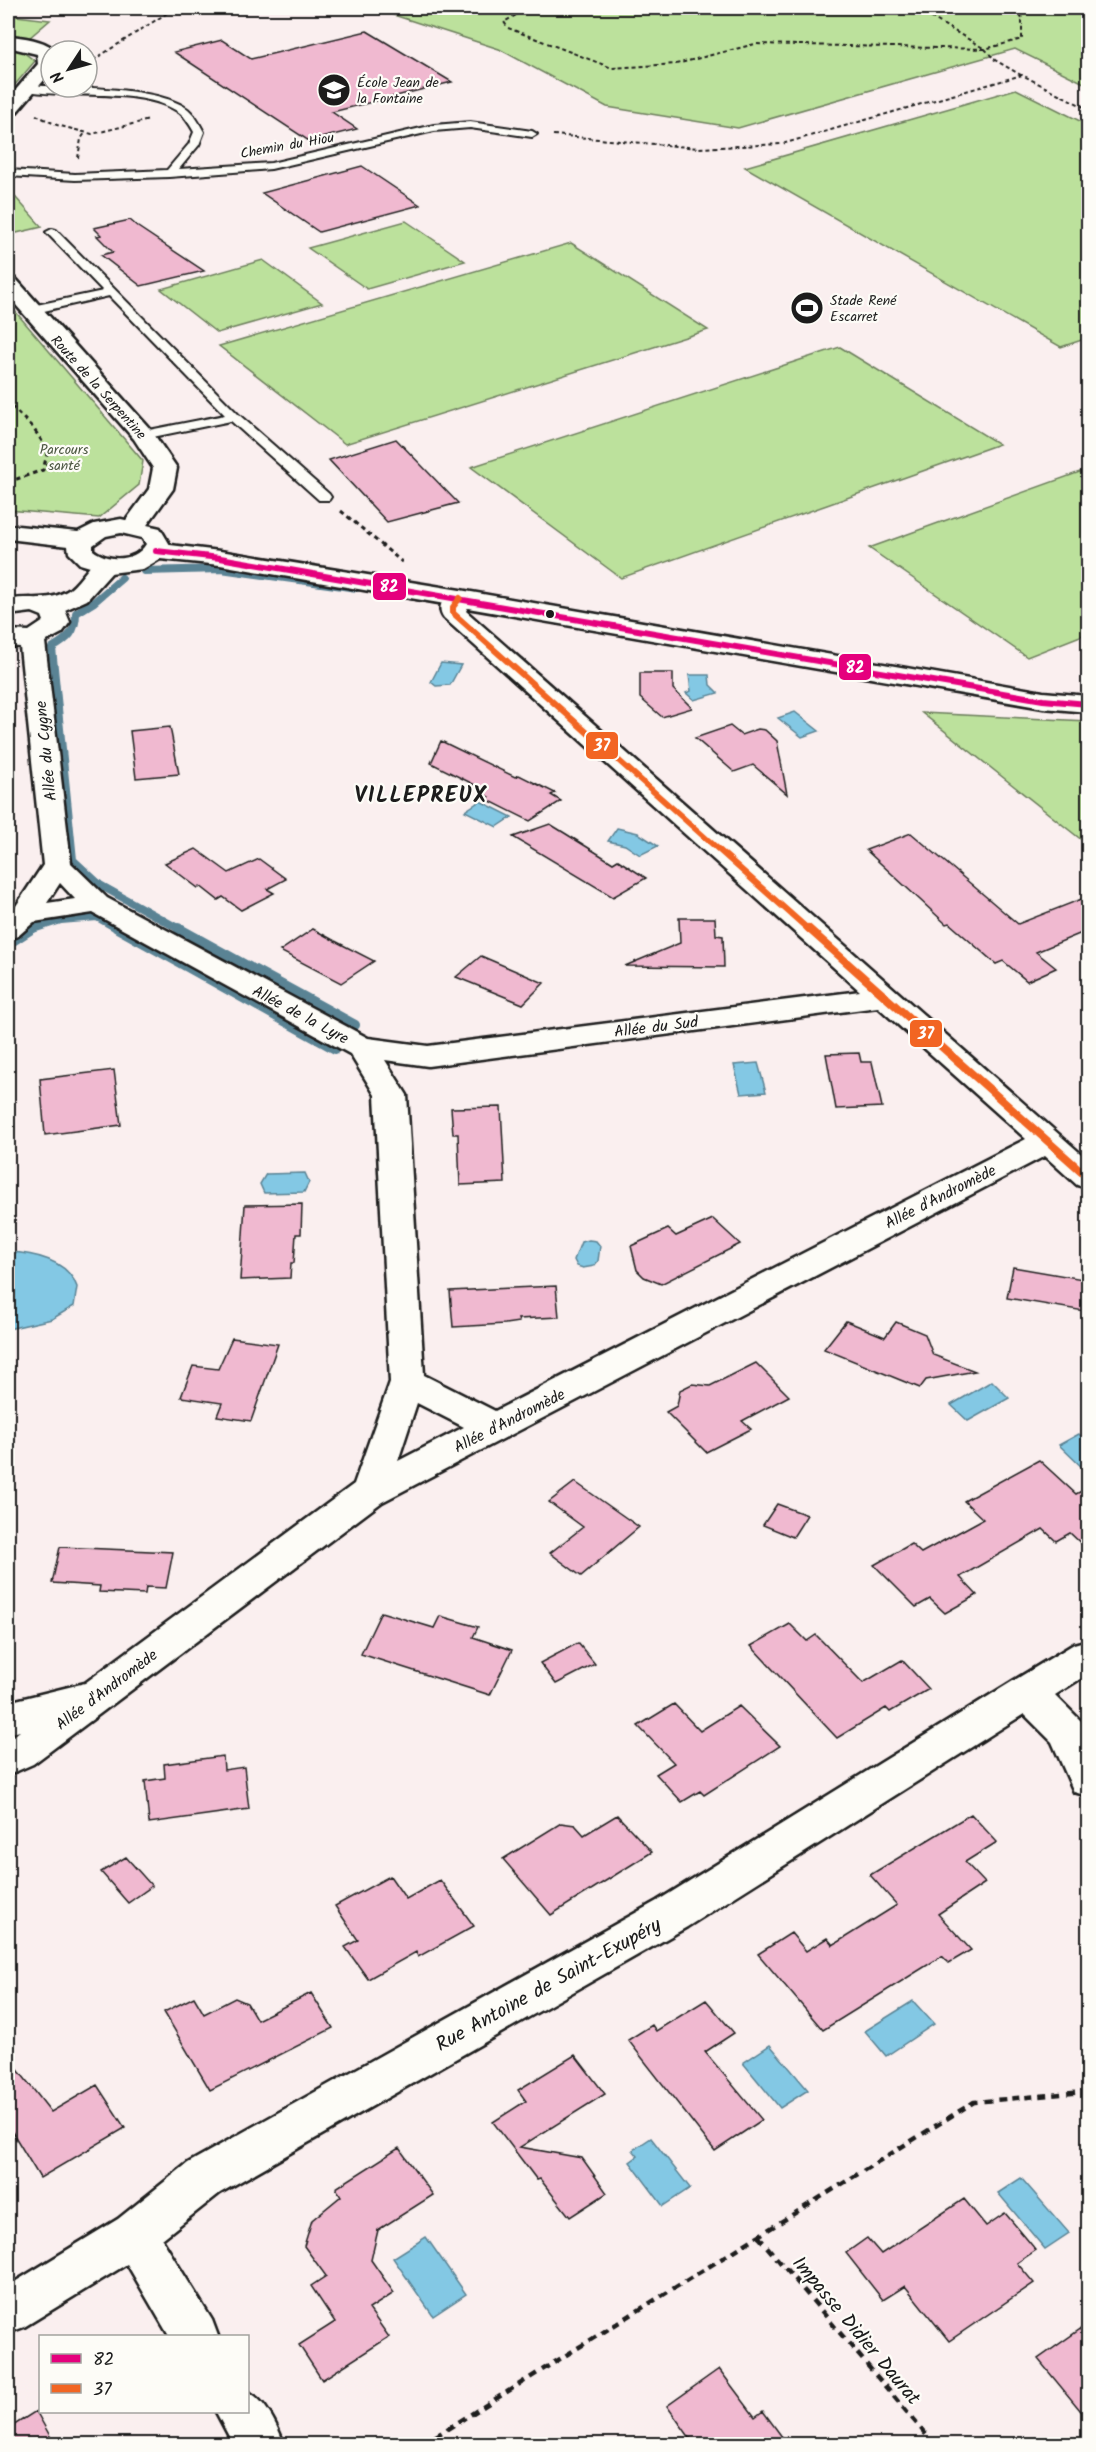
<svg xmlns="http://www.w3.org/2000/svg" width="1096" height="2452" viewBox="0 0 1096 2452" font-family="Kalam,sans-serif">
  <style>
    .green { fill: #bce19c; stroke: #6c7e5c; stroke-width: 1.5 }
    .water { fill: #83c8e4; stroke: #5a8394; stroke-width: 1.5 }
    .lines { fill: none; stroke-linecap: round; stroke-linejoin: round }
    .stream-far1 { stroke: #5a8394; stroke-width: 8 }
    .stream { stroke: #5a8394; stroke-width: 10 }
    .building { fill: #f0b9d0; stroke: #1c1c1c; stroke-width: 1.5 }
    .lane-casing { stroke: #1c1c1c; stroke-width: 4 }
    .street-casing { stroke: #1c1c1c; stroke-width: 5 }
    .secondary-casing { stroke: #1c1c1c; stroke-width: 5 }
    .path-far2 { stroke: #1c1c1c; stroke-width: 2; stroke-dasharray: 4 3; stroke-linecap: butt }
    .path-far1 { stroke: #1c1c1c; stroke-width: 3; stroke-dasharray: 4.5 4; stroke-linecap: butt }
    .path { stroke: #1c1c1c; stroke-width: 4.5; stroke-dasharray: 8 6; stroke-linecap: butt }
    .lane { fill: #fdfcf7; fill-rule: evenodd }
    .street { fill: #fdfcf7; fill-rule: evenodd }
    .secondary { fill: #fdfcf7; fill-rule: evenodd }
    .bus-1-casing { stroke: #fdfcf7; stroke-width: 10 }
    .bus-2-far1-casing { stroke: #fdfcf7; stroke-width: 10 }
    .bus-2-casing { stroke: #fdfcf7; stroke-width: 12 }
    .bus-1 { stroke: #e5007d; stroke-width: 6 }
    .bus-2-far1 { stroke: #f26522; stroke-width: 6 }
    .bus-2 { stroke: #f26522; stroke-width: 8 }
    .bus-dot { fill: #1c1c1c; stroke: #fdfcf7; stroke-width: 2 }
    .labels { text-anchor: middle; stroke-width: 4.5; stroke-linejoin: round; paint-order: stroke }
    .far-poi-label { font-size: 14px; fill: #1c1c1c; stroke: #fdfcf7; text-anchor: start }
    .far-street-label { font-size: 14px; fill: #1c1c1c; stroke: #fdfcf7 }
    .far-park-label { font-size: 14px; fill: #4c5742; stroke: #fdfcf7 }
    .street-label { font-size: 16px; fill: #1c1c1c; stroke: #fdfcf7 }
    .near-street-label { font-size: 20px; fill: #1c1c1c; stroke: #fdfcf7 }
    .district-label { font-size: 22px; font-weight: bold; letter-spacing: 1.5px; fill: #1c1c1c; stroke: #fdfcf7 }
    .line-badge { stroke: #fdfcf7; stroke-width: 2 }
    .badge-label { font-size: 16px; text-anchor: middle; font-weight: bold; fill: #fff }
  </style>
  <rect width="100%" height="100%" fill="#faefef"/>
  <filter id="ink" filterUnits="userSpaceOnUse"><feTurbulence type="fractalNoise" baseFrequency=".0167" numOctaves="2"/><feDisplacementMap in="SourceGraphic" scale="12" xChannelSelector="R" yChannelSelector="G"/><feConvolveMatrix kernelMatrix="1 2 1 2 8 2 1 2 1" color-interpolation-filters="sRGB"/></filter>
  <g filter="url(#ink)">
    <path class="green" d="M372,8H1088V85L1015,49L738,128L607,107L499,49Z
      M8,15L50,20L29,38L8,36Z
      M8,46L16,47L35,61L8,93Z
      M1016,89L1088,125V338L1061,347L745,167Z
      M8,189L42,227L8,235Z
      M406,221L465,261L367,289L308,248Z
      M571,243L708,330L345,444L219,346Z
      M263,260L322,303L217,333L161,289Z
      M8,303L143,461L139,485L99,518L8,510Z
      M840,347L999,444L621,578L471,467Z
      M1088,469V633L1027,657L869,548Z
      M922,713L1088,721V845Z"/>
    <path class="water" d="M441,663L461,665L450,685L436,686L431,682Z
      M689,675H709L710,685L718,693L694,700L686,693L691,691Z
      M795,712L819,731L802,737L778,718Z
      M480,801L512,817L497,827L465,811Z
      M617,828L638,833L658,846L640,855L625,845L608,841Z
      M758,1063L766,1092L741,1094L734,1065Z
      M305,1173L309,1182L304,1192L264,1193L260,1184L266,1174Z
      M589,1240L596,1241L600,1246L598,1261L594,1266L583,1268L577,1266L574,1260L581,1242Z
      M8,1252C33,1253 68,1260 77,1287L74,1306L52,1319L8,1329Z
      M992,1381L1009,1398L968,1421L951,1405Z
      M1079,1434L1088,1443V1473L1059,1445Z
      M913,2001L934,2024L886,2056L865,2031Z
      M770,2045L808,2090L780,2108L743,2063Z
      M651,2138L690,2188L663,2206L630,2162L638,2156L633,2150Z
      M1021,2178L1069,2233L1045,2249L998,2193Z
      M426,2237L466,2294L433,2316L393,2258Z"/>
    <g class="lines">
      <path class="stream-far1" d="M144,571L221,569L357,588
        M122,578L94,602L76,613C76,632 68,639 52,648L73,860L100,885L181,930
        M30,930L61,920L97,917L120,930"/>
      <path class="stream" d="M117,928L335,1049
        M178,928L355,1025
        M8,944L33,928"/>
    </g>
    <path class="building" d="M367,31L452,82L332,112L357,129L309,141L174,52L222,40L251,59Z
      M362,166L420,205L319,232L262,193Z
      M130,220L138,227L204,271L141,286L101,255L113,252L97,236L101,235L94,228Z
      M396,439L458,503L387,522L329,460Z
      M640,673H673V689L692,708L662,717L640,698Z
      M730,726L741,735L758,729L765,730L777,741L787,794L753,765L734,772L695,738Z
      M170,727L179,774L136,778L130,731Z
      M441,741L515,777L519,775L555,793L551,795L561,801L530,821L486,799L489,797L481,793L485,790L431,763Z
      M550,824L613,863L618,860L646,878L613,897L513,837Z
      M911,833L1018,924L1089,896V930L1036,952L1056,968L1027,981L1003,961L996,964L949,923L946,924L866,850Z
      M196,849L229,873L259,859L286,879L267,889L274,893L241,910L223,897L218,900L200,886L198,888L165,863Z
      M679,918H715L716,935L723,936L724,967L625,966L680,943Z
      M313,929L335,941L374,961L341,983L280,951Z
      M481,956L544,983L523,1004L456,977Z
      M859,1053L861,1062H872L882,1107L836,1109L826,1054Z
      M114,1070L121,1125L45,1135L40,1079Z
      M501,1107L505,1183L460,1185L458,1134H453L451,1108Z
      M302,1204L301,1234H296L294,1263H291L290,1278L240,1280L245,1205Z
      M713,1219L740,1244L661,1284L644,1277L637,1270L631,1246L668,1229L676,1236Z
      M1013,1267L1089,1280L1084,1311L1007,1298Z
      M556,1286L559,1317L518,1319L519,1322L505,1324L453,1327L450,1291Z
      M846,1321L885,1337L896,1322L925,1334L933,1355L975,1371L926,1380L920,1388L824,1349Z
      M232,1338L278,1344L251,1421L217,1416L222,1403L181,1397L193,1366L218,1369Z
      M756,1363L789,1396L742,1421L751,1429L706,1452L666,1412L677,1406L680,1390L692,1384L710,1386Z
      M1039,1460L1076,1494L1089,1487V1551L1070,1533L1056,1541L1043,1529L960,1577L977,1595L945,1613L930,1599L916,1607L874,1565L911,1544L921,1553L983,1519L964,1501Z
      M575,1482L639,1527L581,1576L550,1553L583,1527L549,1502Z
      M777,1504L807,1515L793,1537L763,1525Z
      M60,1547L173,1552L166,1588L146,1587L145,1594L99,1592L100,1586L52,1583Z
      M381,1612L434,1628L440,1616L478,1627L473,1637L512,1650L490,1695L361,1654Z
      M790,1624L807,1641L816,1635L863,1683L902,1660L929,1689L890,1712L886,1708L837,1738L751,1646Z
      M578,1643L595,1664L556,1684L540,1663Z
      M674,1704L700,1731L739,1706L780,1746L704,1795L700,1791L682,1802L656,1774L674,1763L638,1726Z
      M223,1756L224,1770L244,1767L249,1809L149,1823L145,1781L165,1778L164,1764Z
      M971,1814L997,1842L965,1862L985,1883L938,1914L971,1950L949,1963L942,1956L823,2030L758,1954L791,1933L806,1951L827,1938L833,1945L897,1905L870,1875Z
      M617,1815L652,1852L551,1915L503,1859L561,1823L575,1825L584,1835Z
      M126,1857L152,1886L128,1903L101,1872Z
      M390,1876L406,1899L440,1880L474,1926L418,1957L416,1952L368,1979L345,1947L358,1940L335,1906Z
      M311,1993L333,2028L210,2090L164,2012L194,1997L204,2014L235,1998L247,2003L257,2020Z
      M706,2000L734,2033L705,2052L762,2120L715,2151L628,2040L652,2025L656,2031Z
      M575,2055L605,2094L520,2147L582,2158L607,2193L570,2217L540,2179L537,2180L493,2122L526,2101L518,2090Z
      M8,2057L51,2112L97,2085L125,2128L40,2178L8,2125Z
      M399,2148L433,2195L378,2230L371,2260L394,2293L369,2309L389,2337L322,2380L299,2345L335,2322L311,2286L326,2276L304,2246L312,2220L341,2196L336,2188Z
      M964,2199L986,2226L1005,2213L1036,2250L1017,2263L1034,2283L949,2341L905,2286L883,2300L846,2253L867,2238L881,2254Z
      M1089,2323V2421L1038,2359Z
      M719,2369L755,2417L763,2411L788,2445H695L667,2406Z
      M36,2411L55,2445H8V2429Z"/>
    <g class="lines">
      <defs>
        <path id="lane" d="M27,85C67,88 156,85 188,109C195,115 200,124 204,132L199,145L179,169L271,163L434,125L470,122L532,131L537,134L532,137L470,128L434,131L271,169L169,177L75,180L8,176V170L75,174L167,170L189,144L194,132C190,125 186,118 180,113C143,86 67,100 23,90L22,88Z
          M52,229L56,230L238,414L329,494L331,497L329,500H319L231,421L143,439L139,438L137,435L139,432L225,415L109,296L31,314L27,313V307L103,291L48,234L46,232Z"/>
        <path id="street" d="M8,36C22,37 47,40 55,51H51V72L15,114L8,116V99L38,64L37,54L8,47Z
          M8,278L16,279L151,430L177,468L173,489L142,532L133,534L124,532L121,527L149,489L153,468L134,439L8,296Z
          M105,558L114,560L117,565L114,570L87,600L65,610L70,622L62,633L45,642L71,863L107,898L368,1038L428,1046L860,991L444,618C432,602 453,589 469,593L473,598L466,611L1088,1160V1188L1077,1185L1045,1156L382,1502L33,1764L8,1775V1740L20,1731L8,1734V1702L85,1683L354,1484L390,1382L375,1095L350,1054L93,913L34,922L18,936L8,939V915L14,909L43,865L20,647L8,646V630L29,631L44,621L42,616L32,612L8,615V600C31,595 45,603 67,591C82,582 87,562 105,558ZM60,883L75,899L47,903ZM878,1007L1026,1139L495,1411L424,1375L407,1095L385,1060L428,1066ZM417,1403L464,1427L398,1461Z
          M1088,1640V1674L1055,1695L1081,1721L1088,1736V1796L1074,1792L1052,1742L1024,1714L687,1927L220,2193L162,2239L212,2320L218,2336H169L127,2264L24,2327L8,2333V2286L118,2219L188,2163L657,1901L1013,1681L1074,1644Z
          M248,2392C265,2399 278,2427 284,2444H233L216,2412H248Z"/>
        <path id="secondary" d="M121,519L160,528L170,545L220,551L460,590L1043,692L1088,696V712L1043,708L220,565L160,559L143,569L110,573L80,564L69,553L68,546L8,539V525L78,532L94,524ZM121,533L142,538L146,544C135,562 108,562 93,550V545L106,536Z"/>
      </defs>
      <use href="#lane" class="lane-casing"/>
      <use href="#street" class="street-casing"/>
      <use href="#secondary" class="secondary-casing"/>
      <path class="path-far2" d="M528,8L504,22L508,28L612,68L676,64L755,44L985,49L915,8
        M1017,8L1022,18V39L985,49L995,60L1021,75
        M87,64L175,8
        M36,115L57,125L92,134L149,120
        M553,135L699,148L782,144L1022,75L1088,109
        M78,158L81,139L85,133
        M8,403L13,408"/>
      <path class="path-far1" d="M8,482L43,470L48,450L33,428L12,407
        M341,511L402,562"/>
      <path class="path" d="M758,2236L934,2444
        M423,2444L974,2102L1083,2092L1088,2089"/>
      <use href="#lane" class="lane"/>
      <use href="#street" class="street"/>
      <use href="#secondary" class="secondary"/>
      <defs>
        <path id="bus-1" d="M156,551L220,558L1043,700L1088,704"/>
        <path id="bus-2-far1" d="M460,598L453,607V613L809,930"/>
        <path id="bus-2" d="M808,928L1088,1177"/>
      </defs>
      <use href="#bus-1" class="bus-1-casing"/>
      <use href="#bus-2-far1" class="bus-2-far1-casing"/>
      <use href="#bus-2" class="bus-2-casing"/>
      <use href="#bus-1" class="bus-1"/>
      <use href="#bus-2-far1" class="bus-2-far1"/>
      <use href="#bus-2" class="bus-2"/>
    </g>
  </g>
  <defs>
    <symbol id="school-disc" viewBox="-11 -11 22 22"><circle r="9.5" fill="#1c1c1c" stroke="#fdfcf7"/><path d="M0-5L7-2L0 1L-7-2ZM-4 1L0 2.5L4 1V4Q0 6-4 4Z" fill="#fff"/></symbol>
    <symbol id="stadium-disc" viewBox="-11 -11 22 22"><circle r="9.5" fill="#1c1c1c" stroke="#fdfcf7"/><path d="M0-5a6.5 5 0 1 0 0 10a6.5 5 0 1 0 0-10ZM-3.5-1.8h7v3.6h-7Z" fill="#fff"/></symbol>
  </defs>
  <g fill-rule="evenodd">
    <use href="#school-disc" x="315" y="71" width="38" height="38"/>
    <use href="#stadium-disc" x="788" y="289" width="38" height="38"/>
  </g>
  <circle class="bus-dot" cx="550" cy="614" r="5"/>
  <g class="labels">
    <g class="far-poi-label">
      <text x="357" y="87">École Jean de<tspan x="357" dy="16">la Fontaine</tspan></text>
      <text x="830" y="305">Stade René<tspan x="830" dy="16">Escarret</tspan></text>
    </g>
    <g class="far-street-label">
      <text transform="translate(287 145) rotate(-10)" y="5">Chemin du Hiou</text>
      <text transform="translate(99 387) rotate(48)" y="5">Route de la Serpentine</text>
    </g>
    <g class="far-park-label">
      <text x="64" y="454">Parcours<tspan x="64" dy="16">santé</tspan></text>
    </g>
    <g class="street-label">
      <text transform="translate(45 751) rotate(-96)" y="6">Allée du Cygne</text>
      <text transform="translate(301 1014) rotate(28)" y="6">Allée de la Lyre</text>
      <text transform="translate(656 1026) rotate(-7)" y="6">Allée du Sud</text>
      <text transform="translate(940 1196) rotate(-27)" y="6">Allée d'Andromède</text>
      <text transform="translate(509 1420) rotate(-27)" y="6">Allée d'Andromède</text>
      <text transform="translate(106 1689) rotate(-37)" y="6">Allée d'Andromède</text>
    </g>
    <g class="near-street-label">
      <text transform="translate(548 1984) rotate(-29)" y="7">Rue Antoine de Saint-Exupéry</text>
      <text transform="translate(857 2330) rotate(50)" y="7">Impasse Didier Daurat</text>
    </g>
    <g class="district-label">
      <text x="421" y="802">VILLEPREUX</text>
    </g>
  </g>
  <g class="line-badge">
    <rect x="372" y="572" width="35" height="29" rx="6" fill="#e5007d"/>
    <rect x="838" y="653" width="34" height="28" rx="6" fill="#e5007d"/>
    <rect x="585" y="731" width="34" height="29" rx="6" fill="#f26522"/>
    <rect x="909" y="1019" width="34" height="29" rx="6" fill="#f26522"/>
  </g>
  <g class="badge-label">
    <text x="389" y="592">82</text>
    <text x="855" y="673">82</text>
    <text x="602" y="751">37</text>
    <text x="926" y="1039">37</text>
  </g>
  <rect width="1096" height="2452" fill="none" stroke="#fdfcf7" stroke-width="30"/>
  <rect x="15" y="15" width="1066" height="2422" fill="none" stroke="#1c1c1c" stroke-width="2" filter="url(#ink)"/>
  <rect x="39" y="2335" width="210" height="78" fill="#fdfcf7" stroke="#a3a29f" stroke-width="1.5"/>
  <rect x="51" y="2354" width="30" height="9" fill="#e5007d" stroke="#a3a29f" stroke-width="1.5"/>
  <text x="93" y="2365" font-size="18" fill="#1c1c1c">82</text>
  <rect x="51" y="2384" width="30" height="9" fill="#f26522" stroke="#a3a29f" stroke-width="1.5"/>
  <text x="93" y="2395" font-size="18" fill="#1c1c1c">37</text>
  <g transform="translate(69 69) rotate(234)"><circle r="28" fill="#fdfcf7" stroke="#a3a29f" stroke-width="1.5"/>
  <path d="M0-4.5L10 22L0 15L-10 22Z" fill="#1c1c1c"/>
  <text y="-9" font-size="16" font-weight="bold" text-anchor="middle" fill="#1c1c1c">N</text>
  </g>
</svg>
